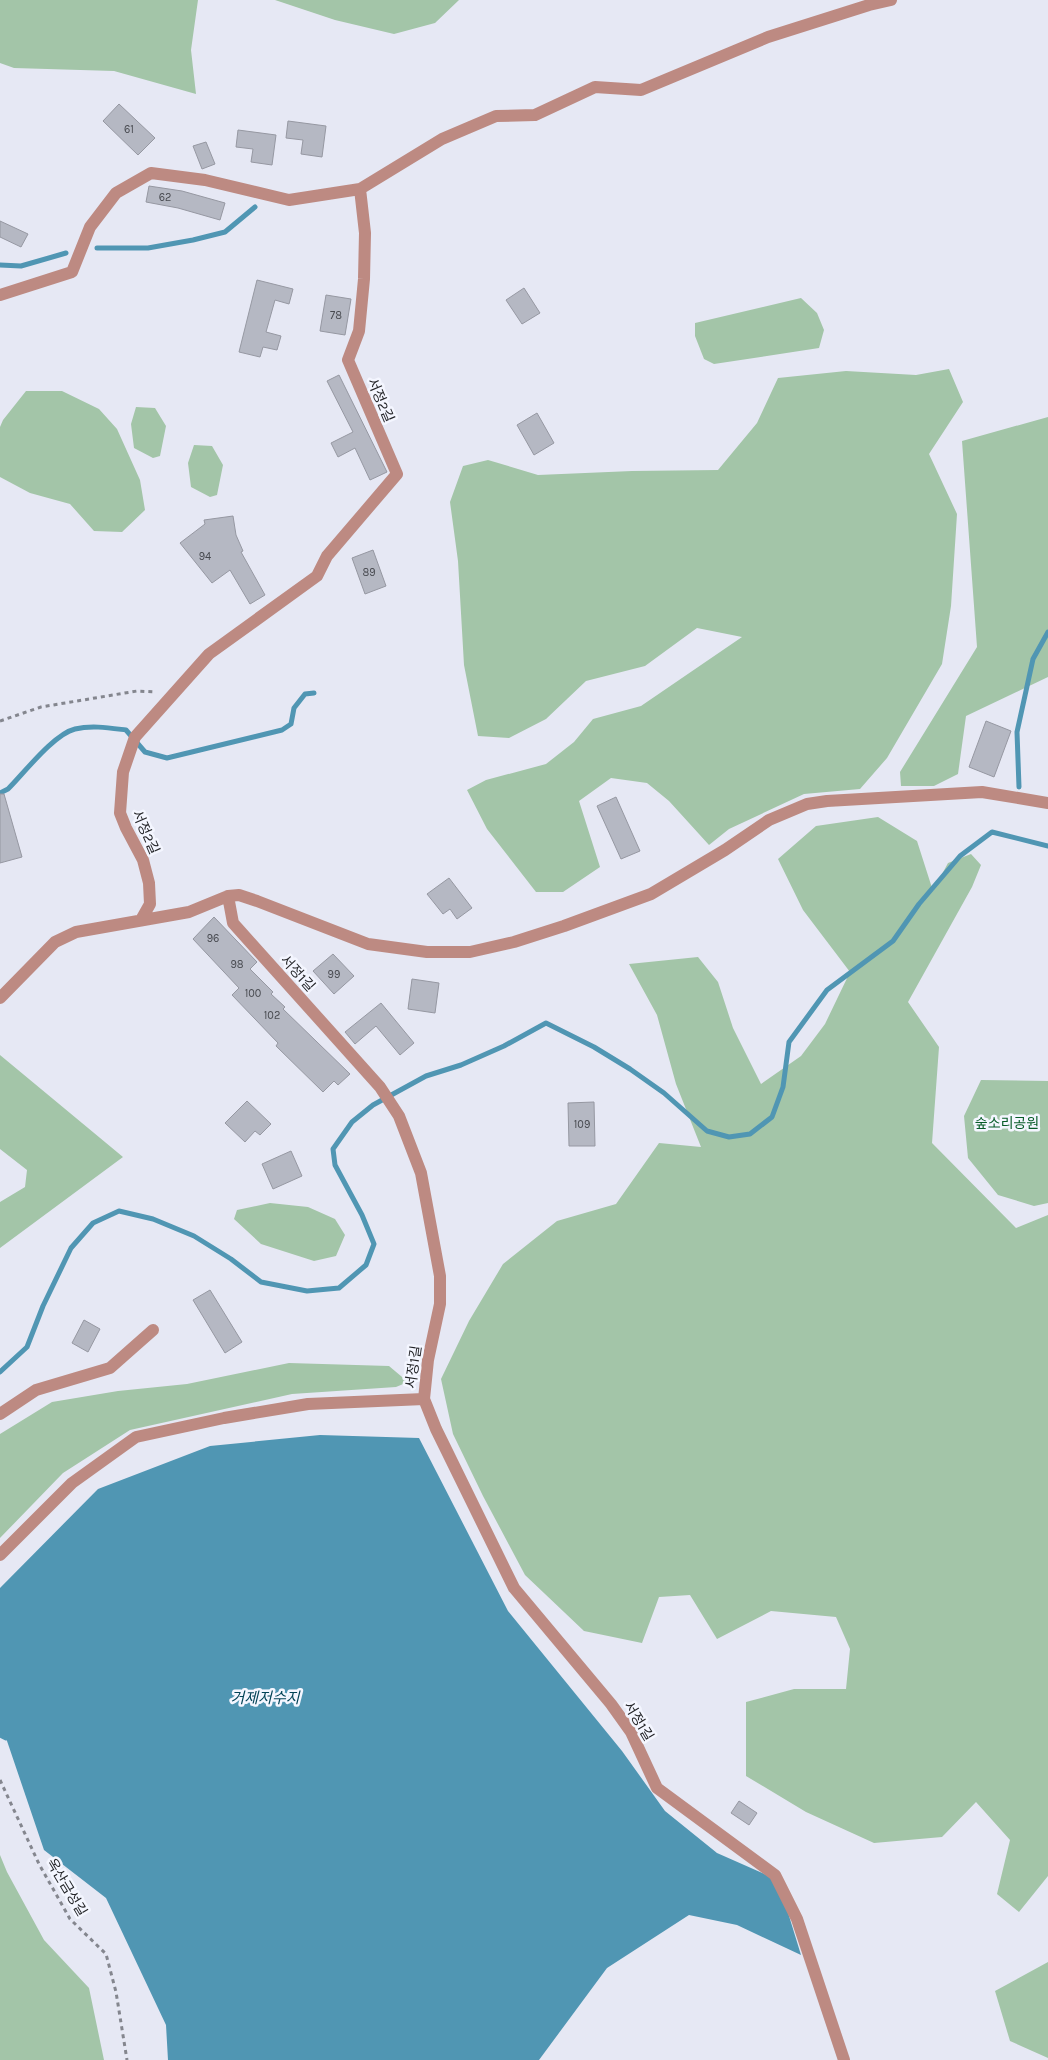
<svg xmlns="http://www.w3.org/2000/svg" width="1048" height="2060" viewBox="0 0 1048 2060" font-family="Karla,'Noto Sans KR',sans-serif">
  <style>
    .green { fill: #a3c5a8 }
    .water { fill: #5096b3 }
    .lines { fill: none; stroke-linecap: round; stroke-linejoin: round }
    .stream { stroke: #5096b3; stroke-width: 5 }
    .building { fill: #b5b8c3; stroke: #9698a2 }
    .path { stroke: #84868e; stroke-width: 3; stroke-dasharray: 4 4; stroke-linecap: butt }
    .minor { stroke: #bd8a82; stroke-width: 12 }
    .labels { text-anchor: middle; stroke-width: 5; stroke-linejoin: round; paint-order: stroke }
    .number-label { font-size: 11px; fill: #484a50 }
    .street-label { font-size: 14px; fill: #242529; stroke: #f4f6ff }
    .park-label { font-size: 14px; fill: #075c28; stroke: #f4f6ff }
    .water-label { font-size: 15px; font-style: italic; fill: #034357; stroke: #f4f6ff }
  </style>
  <rect width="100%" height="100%" fill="#e6e8f4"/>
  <path class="green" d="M0,0H198L191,50L196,94L114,71L14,68L0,63Z
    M275,0H459L435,23L394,34L335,20Z
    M801,298L817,313L824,330L819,348L714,364L704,359L695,336V323Z
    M949,369L963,402L929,454L957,514L951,606L942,664L887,758L860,789L804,794L729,829L709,845L669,801L647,783L611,778L579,801L600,867L563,892H536L487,829L467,790L486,780L546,764L574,742L593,719L641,706L742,637L697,628L645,666L586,681L546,719L509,738L478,736L464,665L458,561L450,502L463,466L488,460L538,475L632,471L718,470L757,423L778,378L846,371L916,375Z
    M26,391H62L99,409L117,429L140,480L145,510L122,532L94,531L70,504L30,493L0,477V427L3,420Z
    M136,407L155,408L166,426L160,456L153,458L134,448L131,424Z
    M1048,417V677L966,716L958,774L934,786H901L900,772L977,647L962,441Z
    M194,445L212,446L223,465L217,495L210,497L191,487L188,463Z
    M878,817L917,841L933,891L948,863L971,854L981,865L972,887L908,1002L939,1047L932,1143L1016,1228L1048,1215V1876L1019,1912L997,1894L1010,1840L976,1802L942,1837L874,1843L806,1812L746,1776V1702L794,1689H846L850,1649L836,1617L771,1611L717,1639L690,1595L659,1597L642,1643L584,1631L525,1575L483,1496L453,1434L441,1379L469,1321L503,1264L557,1221L616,1204L659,1143L701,1147L676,1084L657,1015L629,964L698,957L718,982L733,1028L761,1084L801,1056L825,1024L850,972L803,910L778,859L816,826Z
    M0,1055L123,1157L0,1248V1202L25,1187L27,1170L0,1149Z
    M981,1080L1048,1081V1203L1034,1206L998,1195L968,1158L964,1116Z
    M270,1203L308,1207L335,1219L345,1235L336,1256L314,1261L261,1244L234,1219L237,1210Z
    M289,1363L389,1366L408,1382L396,1387L292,1394L130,1430L63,1473L0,1538V1434L52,1402L118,1391L187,1384Z
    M0,1855L7,1872L44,1940L89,1988L104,2060H0Z
    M1048,1962V2058L1010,2041L995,1991Z"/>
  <path class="water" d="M320,1435L419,1438L508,1611L622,1751L665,1811L717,1853L778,1880L801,1955L737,1925L689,1915L607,1968L539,2060H168L166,2025L106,1898L44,1850L6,1738L0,1733V1588L98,1489L210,1446Z"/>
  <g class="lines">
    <path class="stream" d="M97,248H148L193,240L225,232L255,207
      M0,265L21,266L66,253
      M1019,787L1017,732L1033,659L1048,632
      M0,793L8,789C24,773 54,734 75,729C92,725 110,728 126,730L145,752L167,758L282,730L291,724L294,708L305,694L314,693
      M0,1372L27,1347L43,1306L71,1248L93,1223L119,1211L153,1219L194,1236L231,1259L261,1282L307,1291L339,1288L366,1265L374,1244L362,1215L335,1165L333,1149L352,1122L373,1105L426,1076L461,1065L504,1046L546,1023L594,1047L630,1069L664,1093L707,1131L729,1137L750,1134L772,1117L783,1087L789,1042L827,990L893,941L919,904L960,856L992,832L1048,846
      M0,1735L6,1738"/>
  </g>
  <path class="building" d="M119,104L155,138L138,155L103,121Z
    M288,121L326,126L322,157L301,154L303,140L286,138Z
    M238,130L276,135L272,165L251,162L253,149L236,147Z
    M206,142L215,164L202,169L193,146Z
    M149,186L182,191L225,203L220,220L178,208L146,202Z
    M0,221L28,234L21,247L0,237Z
    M257,280L293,289L289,304L275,300L266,332L281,336L277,350L263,347L260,357L239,352Z
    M524,288L540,313L522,324L506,300Z
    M326,295L351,299L345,335L320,331Z
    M339,375L387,472L370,480L355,448L338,457L331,443L353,432L327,381Z
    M537,413L554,443L534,455L517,425Z
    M233,516L236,535L243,551L241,552L265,595L250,604L230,570L212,583L180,543L205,524L204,520Z
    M373,550L386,586L365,594L352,558Z
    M986,721L1011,731L994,777L969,767Z
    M0,794H4L22,857L0,863Z
    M616,797L640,851L621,859L597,806Z
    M449,878L472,908L457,919L450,909L443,914L427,894Z
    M214,917L257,962L250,969L273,992L271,994L285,1007L283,1009L350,1074L338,1085L334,1081L323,1092L276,1046L278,1043L232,995L239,988L193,939Z
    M333,954L354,976L334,994L313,971Z
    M412,979L439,983L435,1013L408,1009Z
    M381,1003L414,1043L400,1055L376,1026L355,1044L345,1032Z
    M247,1101L271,1124L260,1135L255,1131L245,1142L225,1123Z
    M594,1102L595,1146H569L568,1103Z
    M291,1151L302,1176L273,1189L262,1164Z
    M210,1290L242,1342L225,1353L193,1300Z
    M84,1320L100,1329L88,1352L72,1343Z
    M739,1801L757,1813L749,1825L731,1813Z"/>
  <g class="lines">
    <path class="path" d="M0,721L41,707L137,691L156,692
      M0,1780L39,1864L70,1919L106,1954L116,1992L127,2060"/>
    <path class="minor" d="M360,189L442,139L496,116L535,115L595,87L641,90L768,37L869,5L891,0
      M0,295L72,272L90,227L116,193L151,173L205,180L289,200L360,189L365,233L364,279L359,331L348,360L397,474L327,556L317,576L209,654L135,737L123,772L120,813L126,828L143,860L149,883L150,904L141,920
      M228,896L233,923L380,1087L399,1116L421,1173L440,1276V1304L428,1360L424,1399L436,1429L514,1588L611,1704L631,1732L657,1788L775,1875L797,1919L844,2060
      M0,998L55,942L76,932L189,912L228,896L239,895L257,901L368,944L427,952H470L514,942L564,926L651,894L725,850L769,820L807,804L827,801L982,792L1048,803
      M0,1414L36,1390L110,1368L153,1330
      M0,1555L72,1483L136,1437L224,1418L308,1404L424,1399"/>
  </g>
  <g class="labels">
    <g class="number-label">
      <text x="129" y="133">61</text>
      <text x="165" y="201">62</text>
      <text x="336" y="319">78</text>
      <text x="205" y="560">94</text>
      <text x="369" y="576">89</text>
      <text x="213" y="942">96</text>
      <text x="237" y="968">98</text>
      <text x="334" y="978">99</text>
      <text x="253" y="997">100</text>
      <text x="272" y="1019">102</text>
      <text x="582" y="1128">109</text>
    </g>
    <g class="street-label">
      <text transform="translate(381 400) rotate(67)" y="5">서정2길</text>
      <text transform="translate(146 832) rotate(66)" y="5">서정2길</text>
      <text transform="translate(298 973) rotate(48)" y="5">서정1길</text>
      <text transform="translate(413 1367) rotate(-82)" y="5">서정1길</text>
      <text transform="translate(639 1721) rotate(59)" y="5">서정1길</text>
      <text transform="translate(67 1887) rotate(59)" y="5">옥산금성길</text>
    </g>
    <g class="park-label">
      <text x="1007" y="1128">숲소리공원</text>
    </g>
    <g class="water-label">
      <text x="265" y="1703">거제저수지</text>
    </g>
  </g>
</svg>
